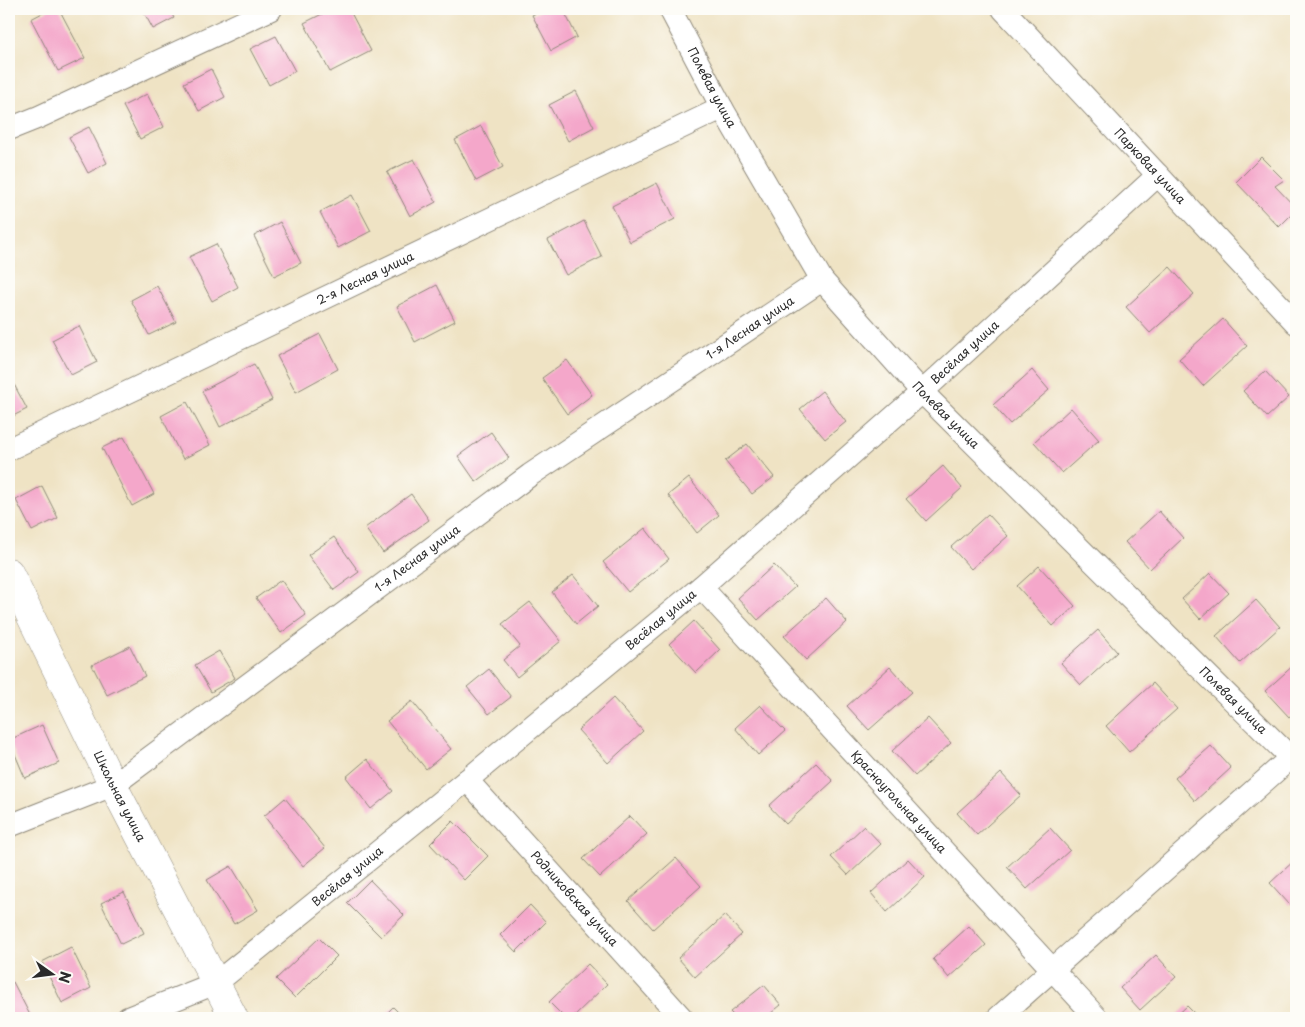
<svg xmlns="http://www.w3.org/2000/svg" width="1305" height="1027" viewBox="0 0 1305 1027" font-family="'Playpen Sans',sans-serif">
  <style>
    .building { fill: #f4a7ca }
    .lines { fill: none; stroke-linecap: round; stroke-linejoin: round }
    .minor-casing { stroke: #8d8778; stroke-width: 24 }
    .tertiary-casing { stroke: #8d8778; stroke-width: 29 }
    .minor { stroke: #fff; stroke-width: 22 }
    .tertiary { stroke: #fff; stroke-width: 28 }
    .labels { text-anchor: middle; stroke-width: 4; stroke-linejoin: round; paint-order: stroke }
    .street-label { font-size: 12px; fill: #2b2b2b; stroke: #fdfcf7 }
  </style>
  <rect width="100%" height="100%" fill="#fdfcf7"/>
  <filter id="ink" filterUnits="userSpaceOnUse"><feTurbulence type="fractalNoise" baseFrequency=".02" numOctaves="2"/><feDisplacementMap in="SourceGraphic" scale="10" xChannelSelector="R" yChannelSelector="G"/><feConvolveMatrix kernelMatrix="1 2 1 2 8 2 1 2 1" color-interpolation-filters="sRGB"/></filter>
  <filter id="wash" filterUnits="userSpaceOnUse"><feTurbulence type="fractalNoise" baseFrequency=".0096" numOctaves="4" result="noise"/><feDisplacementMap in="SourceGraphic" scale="20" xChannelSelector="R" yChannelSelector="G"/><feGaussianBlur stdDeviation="1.12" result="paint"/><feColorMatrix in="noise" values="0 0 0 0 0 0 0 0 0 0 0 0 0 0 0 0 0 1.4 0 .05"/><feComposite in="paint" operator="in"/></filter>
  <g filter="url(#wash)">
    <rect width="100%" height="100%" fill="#efe3c4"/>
    <g id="blocks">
      <path class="building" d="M50,9H59L85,58L58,71L31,19Z
        M142,9H169L174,18L153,29Z
        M332,9H349L371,51L330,72L304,23Z
        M544,9H563L577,37L551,51L532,15Z
        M276,36L295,71L269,85L250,49Z
        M211,69L225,97L199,111L184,83Z
        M576,91L594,127L568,141L549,105Z
        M147,94L164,127L140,139L123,106Z
        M481,126L503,167L476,181L455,140Z
        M89,127L107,163L88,173L69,137Z
        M1261,157L1284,180L1275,186L1296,208V210L1279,227L1236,182Z
        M414,159L436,202L410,216L387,172Z
        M657,183L675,219L630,242L612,206Z
        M352,195L371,231L338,248L320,212Z
        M584,221L602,257L566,275L548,240Z
        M280,222L301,263L274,276L254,236Z
        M216,244L238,287L212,301L189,257Z
        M1170,267L1194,294L1150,333L1126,307Z
        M437,285L455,321L415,342L397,306Z
        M157,286L176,322L149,335L131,300Z
        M1223,319L1247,346L1203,386L1179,359Z
        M79,326L97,362L71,375L52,340Z
        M320,334L338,369L296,392L277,356Z
        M567,360L592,395L567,414L542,378Z
        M254,364L272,400L220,427L202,391Z
        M1032,370L1049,390L1010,424L993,405Z
        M1265,371L1289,397L1267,417L1243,391Z
        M9,375L27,409L9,418Z
        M822,391L846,422L825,439L800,409Z
        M187,402L210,445L183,459L161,416Z
        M1071,408L1099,440L1062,473L1034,442Z
        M491,432L509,458L476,482L458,456Z
        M124,437L154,494L132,506L102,448Z
        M747,444L774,477L752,494L725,461Z
        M943,466L962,488L926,521L906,499Z
        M689,478L719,515L697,533L668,495Z
        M42,486L58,518L32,531L16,500Z
        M411,494L429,520L383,553L365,528Z
        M1159,511L1183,538L1150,569L1125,542Z
        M988,514L1008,536L971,569L951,547Z
        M645,528L669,559L628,592L603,562Z
        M334,537L359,572L334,590L308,555Z
        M774,565L795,587L758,620L738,598Z
        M1039,566L1075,606L1053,626L1017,586Z
        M1210,573L1229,593L1200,619L1182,599Z
        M573,575L598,606L576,624L552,592Z
        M281,580L306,615L281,633L256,598Z
        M826,598L847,622L806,660L784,636Z
        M1256,600L1280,627L1240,663L1216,636Z
        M530,602L561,641L517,677L503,660L520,646L502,624Z
        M694,621L720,650L696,673L669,644Z
        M1098,630L1117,652L1081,685L1061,663Z
        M130,646L145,676L107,695L92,665Z
        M219,651L235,678L211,692L195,665Z
        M1296,663V711L1289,717L1265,691Z
        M890,667L912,692L869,730L847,706Z
        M489,669L511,697L489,714L467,687Z
        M1153,683L1177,709L1129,752L1106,726Z
        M613,698L643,731L608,763L578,730Z
        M412,701L451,749L426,769L387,721Z
        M760,705L785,731L758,755L735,728Z
        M928,718L951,743L915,776L892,751Z
        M42,725L59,763L25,778L9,740Z
        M1211,746L1231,768L1195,801L1175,778Z
        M367,759L393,791L371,809L346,777Z
        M816,763L833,781L786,824L769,806Z
        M1001,773L1021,795L977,835L957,813Z
        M285,798L325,848L303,866L264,816Z
        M630,816L647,834L600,877L583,859Z
        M453,821L488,856L464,880L430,844Z
        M864,826L881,844L848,875L831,857Z
        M1050,828L1070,850L1027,889L1007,867Z
        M676,858L701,886L653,929L628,901Z
        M908,859L925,877L887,912L871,893Z
        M1296,859V899L1290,905L1270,883Z
        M231,866L258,910L234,924L207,880Z
        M370,880L404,915L381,937L347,903Z
        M124,892L144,933L121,944L101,903Z
        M530,905L546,922L516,952L500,935Z
        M725,915L742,934L695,977L678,958Z
        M969,926L986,945L949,978L933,959Z
        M319,938L337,956L295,998L276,979Z
        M71,947L91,988L62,1003L42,962Z
        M1156,955L1176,977L1140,1010L1120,988Z
        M588,964L607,984L572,1018H565L549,1002Z
        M13,982L31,1017L28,1018H9V984Z
        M764,985L781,1005L765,1018H736L730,1012Z
        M1187,1006L1199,1018H1174Z
        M393,1007L404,1018H382Z"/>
    </g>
  </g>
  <g filter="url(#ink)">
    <use href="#blocks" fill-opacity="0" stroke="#8d8778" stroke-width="1"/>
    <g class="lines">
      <defs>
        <g id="minor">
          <path id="s1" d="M670,9L722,108L822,280L922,392L1296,763"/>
          <path id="s2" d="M1003,9L1296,323"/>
          <path d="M9,129L39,117L271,9"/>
          <path id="s3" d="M9,449L722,108"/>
          <path id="s4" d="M701,587L1097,1018"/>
          <path id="s5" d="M467,780L682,1018"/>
          <path id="s6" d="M9,826L113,785L530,475L822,280"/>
          <path id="s7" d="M128,1018L216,983L467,780L701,587L922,392L1158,175"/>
          <path d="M998,1018L1296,753"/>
        </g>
        <g id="tertiary">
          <path id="s8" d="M9,572L113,785L234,1018"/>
        </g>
      </defs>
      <use href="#minor" class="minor-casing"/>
      <use href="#tertiary" class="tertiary-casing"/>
      <use href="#minor" class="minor"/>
      <use href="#tertiary" class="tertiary"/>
    </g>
  </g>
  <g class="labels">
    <g class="street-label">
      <text dy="4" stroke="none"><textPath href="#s1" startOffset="89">Полевая улица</textPath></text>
      <text dy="4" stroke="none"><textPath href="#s2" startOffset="215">Парковая улица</textPath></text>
      <text dy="4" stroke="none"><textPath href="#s3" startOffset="395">2-я Лесная улица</textPath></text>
      <text dy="4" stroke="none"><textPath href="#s6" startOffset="896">1-я Лесная улица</textPath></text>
      <text dy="4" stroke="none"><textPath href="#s7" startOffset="1074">Весёлая улица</textPath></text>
      <text dy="4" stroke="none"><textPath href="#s1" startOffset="494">Полевая улица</textPath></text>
      <text dy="4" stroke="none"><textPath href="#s6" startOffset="491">1-я Лесная улица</textPath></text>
      <text dy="4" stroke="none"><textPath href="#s7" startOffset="669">Весёлая улица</textPath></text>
      <text dy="4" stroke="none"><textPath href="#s1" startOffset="899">Полевая улица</textPath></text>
      <text dy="4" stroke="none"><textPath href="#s8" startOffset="250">Школьная улица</textPath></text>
      <text dy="4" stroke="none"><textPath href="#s4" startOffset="292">Красноугольная улица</textPath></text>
      <text dy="4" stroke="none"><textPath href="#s7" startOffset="264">Весёлая улица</textPath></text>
      <text dy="4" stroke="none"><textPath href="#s5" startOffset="160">Родниковская улица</textPath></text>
    </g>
  </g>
  <rect width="1305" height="1027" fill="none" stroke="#fdfcf7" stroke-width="30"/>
  <g transform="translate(52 974) rotate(104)" stroke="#fdfcf7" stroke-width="4" paint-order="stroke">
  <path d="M0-4L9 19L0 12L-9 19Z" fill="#2b2b2b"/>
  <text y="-8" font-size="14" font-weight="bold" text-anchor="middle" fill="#2b2b2b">N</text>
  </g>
</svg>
